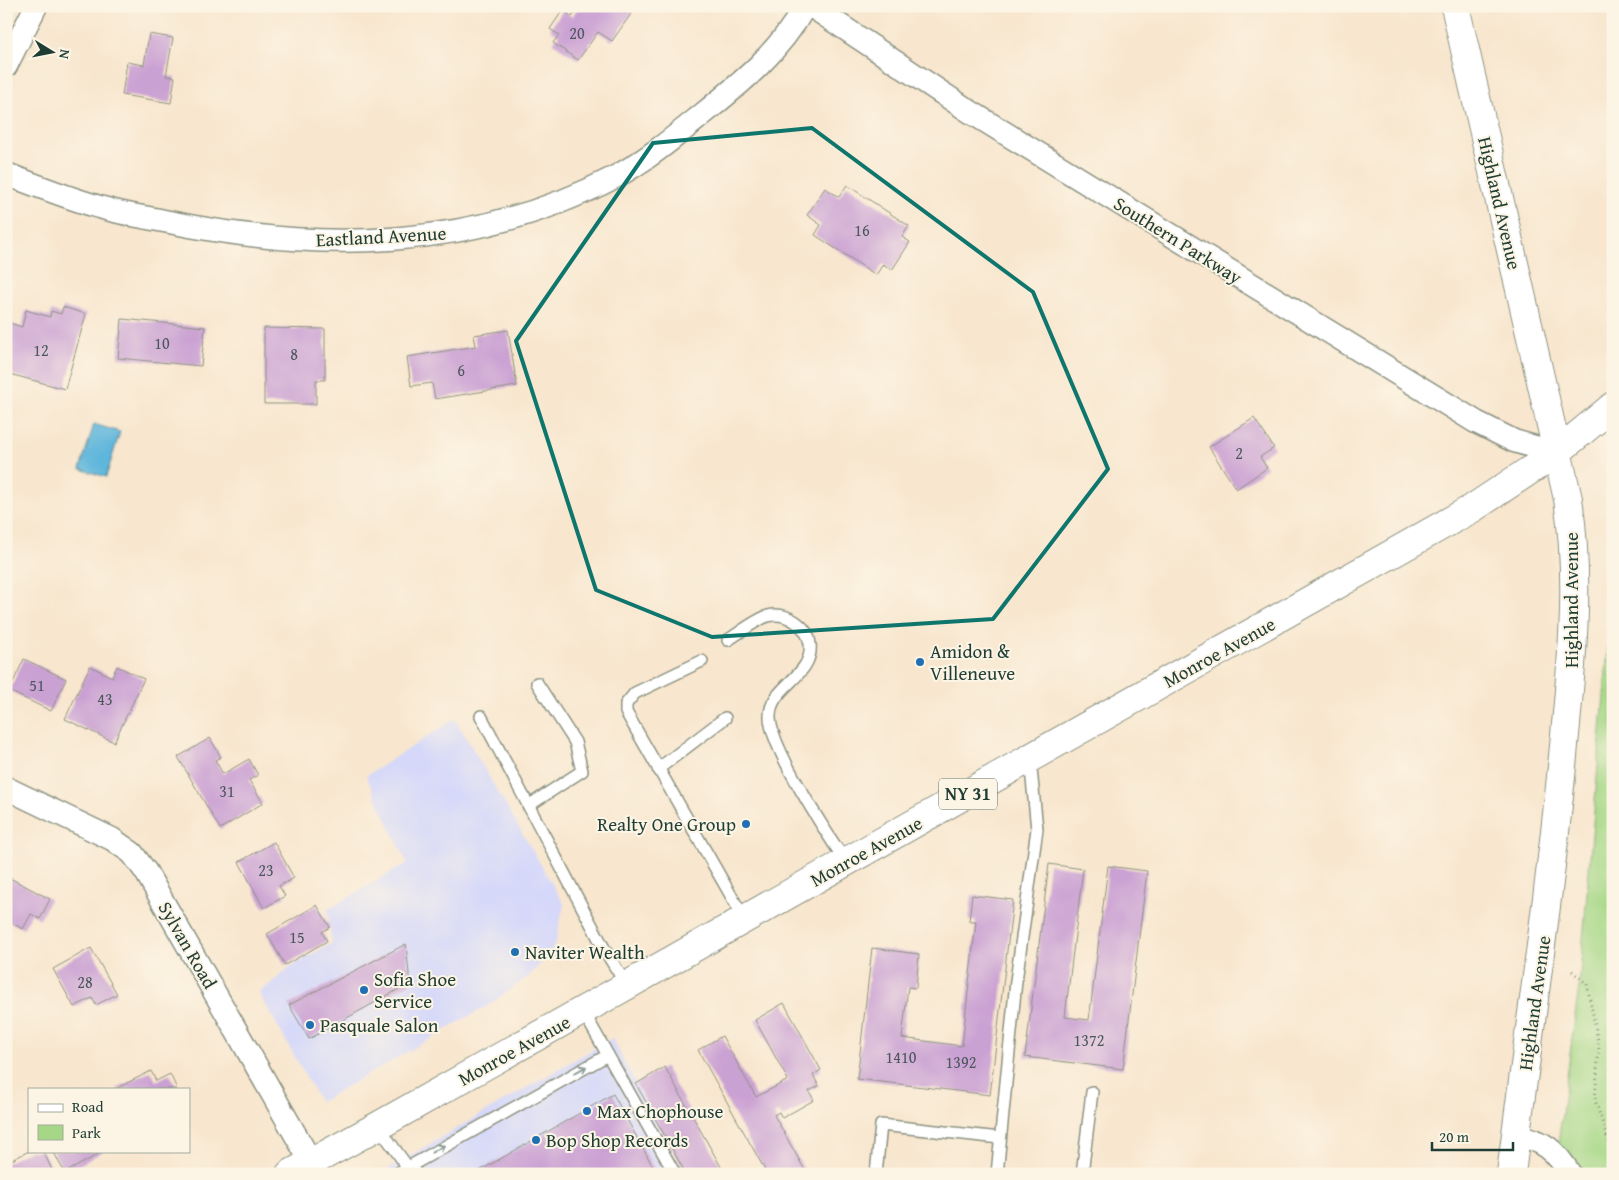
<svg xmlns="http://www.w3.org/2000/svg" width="1619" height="1180" viewBox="0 0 1619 1180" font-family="'Gentium Book Plus',serif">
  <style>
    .built { fill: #d5d8f9 }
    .green { fill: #a6d786; stroke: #628a5d }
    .water { fill: #5eb6db; stroke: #3e7a88 }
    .building { fill: #caa1d3 }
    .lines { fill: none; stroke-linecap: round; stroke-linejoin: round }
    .lane-casing { stroke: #8c9281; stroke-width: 14 }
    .street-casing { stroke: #8c9281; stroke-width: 25 }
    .secondary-casing { stroke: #8c9281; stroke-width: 30 }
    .primary-casing { stroke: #8c9281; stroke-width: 30 }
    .path { stroke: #8c9281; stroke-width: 3; stroke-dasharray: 1 4; stroke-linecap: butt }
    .lane { stroke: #fff; stroke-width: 11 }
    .street { stroke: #fff; stroke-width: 22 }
    .secondary { stroke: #fff; stroke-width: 28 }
    .primary { stroke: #fff; stroke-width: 28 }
    .oneway { stroke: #8f9e9a }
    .marked { fill: none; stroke: #0f766e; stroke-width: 4; stroke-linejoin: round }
    .poi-dot { fill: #1f6fb2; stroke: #fcf5e5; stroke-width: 2 }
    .labels { text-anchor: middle; stroke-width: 4; stroke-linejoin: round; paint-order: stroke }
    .number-label { font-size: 16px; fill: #4a565c }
    .shield { fill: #fcf5e5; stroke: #617469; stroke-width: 1 }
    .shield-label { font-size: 18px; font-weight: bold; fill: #1f3d34 }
    .street-label { font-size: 19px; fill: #1f3d34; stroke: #fcf5e5 }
    .poi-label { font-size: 19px; fill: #1f3d34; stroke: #fcf5e5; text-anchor: start }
  </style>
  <rect width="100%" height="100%" fill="#fcf5e5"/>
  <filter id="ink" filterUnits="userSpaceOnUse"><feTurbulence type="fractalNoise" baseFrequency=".02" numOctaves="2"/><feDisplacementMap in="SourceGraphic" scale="10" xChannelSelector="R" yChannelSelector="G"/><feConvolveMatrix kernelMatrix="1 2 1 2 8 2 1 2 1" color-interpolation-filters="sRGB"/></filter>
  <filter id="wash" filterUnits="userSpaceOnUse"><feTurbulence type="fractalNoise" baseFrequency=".0096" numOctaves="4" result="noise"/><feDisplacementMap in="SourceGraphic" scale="20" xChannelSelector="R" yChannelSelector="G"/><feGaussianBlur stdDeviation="1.12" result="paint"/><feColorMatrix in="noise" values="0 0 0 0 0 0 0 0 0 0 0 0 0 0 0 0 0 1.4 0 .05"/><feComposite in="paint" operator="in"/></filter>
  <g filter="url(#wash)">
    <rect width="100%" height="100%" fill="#f8e6ce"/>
    <path class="built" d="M455,719L564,904L556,941L549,954L529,976L489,1005L320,1102L259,993L292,966L332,943L327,910L407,863L366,776Z
      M612,1038L683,1174H379Z"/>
    <path class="green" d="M1613,590V1174H1554L1579,987Z"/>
    <path class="water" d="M94,424L120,432L106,477L80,469Z"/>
    <g id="blocks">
      <path class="building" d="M579,6H634L636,7L612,41L598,32L578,60L553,43L559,35L550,29L563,10L572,17Z
        M149,34L173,38L166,76L175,77L171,103L122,95L127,62L144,65Z
        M847,185L909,226L902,237L910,242L892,270L883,264L876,275L815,235L821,225L807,215L825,188L839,197Z
        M63,307L86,314L65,389L6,373V322L22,327L26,310L50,317L51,311L61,314Z
        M122,319L205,327L201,366L118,358Z
        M264,328L325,329V380H316V404H264Z
        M508,330L517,386L435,399L432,383L411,386L407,357L476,346L474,335Z
        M1254,418L1274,448L1260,457L1267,468L1236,489L1209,447Z
        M24,659L66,679L51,711L9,691Z
        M90,666L112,677L117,666L144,679L114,742L65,719Z
        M210,738L221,757L215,760L223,774L249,759L258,775L249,780L263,803L220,829L178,757Z
        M274,842L294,878L279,886L285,896L264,908L239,862Z
        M1049,864L1083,869L1065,1017L1089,1020L1108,866L1147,871L1123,1069L1025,1057Z
        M6,876L50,899L40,919L31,914L23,929L6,920Z
        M972,895L1013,900L990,1095L857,1079L872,948L919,954L916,988L908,987L902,1038L962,1046L976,921H969Z
        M317,905L330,927L322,932L327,941L285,965L267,934Z
        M406,944L410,983L309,1039L289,1005Z
        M91,948L117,994L96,1005L92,998L74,1007L53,969Z
        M784,1003L821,1070L813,1075L819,1086L809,1091L814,1100L782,1118L779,1112L774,1115L807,1174H758L765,1170L698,1050L722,1036L756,1097L788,1080L755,1020Z
        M665,1067L725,1174H686L636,1084Z
        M151,1071L156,1081L170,1074L177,1089H115Z
        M613,1094L657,1174H474Z
        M29,1151H43L54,1174H6V1163Z
        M53,1151H104L65,1173Z"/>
    </g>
  </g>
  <g filter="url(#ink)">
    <use href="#blocks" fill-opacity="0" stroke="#8c9281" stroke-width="1"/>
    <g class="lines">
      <defs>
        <path id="lane" d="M728,640C739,633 757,619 768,616C786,611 808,626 810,644C814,677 769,686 770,717C770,747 827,834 846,862
          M702,661L635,693L626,704V712L745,920
          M481,716L606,952L627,986
          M658,769L725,718
          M528,806L582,771L575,742L537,683
          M583,1011L675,1174
          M378,1126L407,1166L417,1174
          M396,1174L608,1055
          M876,1174L881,1125L1000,1138
          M997,1174L1016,981L1037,829L1030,759
          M1082,1174L1092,1092"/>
        <path id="street" d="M811,6L969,111L1476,422L1514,441L1556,453
          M6,66L36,6
          M6,174C38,186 70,199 103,208C123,214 144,217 164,221C318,253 473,251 615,177C645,161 672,139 698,118C740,84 779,53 805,6
          M6,788L112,839L132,853L146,872L311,1162
          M1516,1136C1543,1139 1556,1151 1570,1174"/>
        <path id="secondary" d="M1455,6L1568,499C1581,586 1571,670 1563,756C1550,896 1528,1034 1511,1174"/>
        <path id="primary" d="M290,1174L378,1126L1473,508L1556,453L1613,406"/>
      </defs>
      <use href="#lane" class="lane-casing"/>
      <use href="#street" class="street-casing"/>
      <use href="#secondary" class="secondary-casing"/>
      <use href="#primary" class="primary-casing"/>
      <path class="path" d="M1572,971L1587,984L1599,1046L1595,1100L1613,1155"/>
      <use href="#lane" class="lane"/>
      <use href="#street" class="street"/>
      <use href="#secondary" class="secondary"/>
      <use href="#primary" class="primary"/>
    </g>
    <defs><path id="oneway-shaft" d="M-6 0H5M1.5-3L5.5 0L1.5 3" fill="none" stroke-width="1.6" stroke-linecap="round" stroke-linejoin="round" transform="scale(1.25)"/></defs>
    <g class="oneway">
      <use href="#oneway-shaft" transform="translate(580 1070) rotate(-29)"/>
      <use href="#oneway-shaft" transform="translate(438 1149) rotate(-29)"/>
    </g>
  </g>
  <path class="marked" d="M812,128L1033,292L1108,469L993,619L712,637L596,590L516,341L653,143Z"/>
  <g class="poi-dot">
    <circle cx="920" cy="662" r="5"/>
    <circle cx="746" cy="824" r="5"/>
    <circle cx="515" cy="952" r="5"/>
    <circle cx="364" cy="990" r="5"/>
    <circle cx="310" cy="1025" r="5"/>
    <circle cx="587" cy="1111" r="5"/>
    <circle cx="536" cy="1140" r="5"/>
  </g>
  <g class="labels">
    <g class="number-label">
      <text x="577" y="39">20</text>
      <text x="862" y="236">16</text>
      <text x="162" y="349">10</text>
      <text x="41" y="356">12</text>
      <text x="294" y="360">8</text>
      <text x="461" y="376">6</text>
      <text x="1239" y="459">2</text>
      <text x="37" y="691">51</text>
      <text x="105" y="705">43</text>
      <text x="227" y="797">31</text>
      <text x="266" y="876">23</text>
      <text x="297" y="943">15</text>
      <text x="85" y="988">28</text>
      <text x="1089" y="1046">1372</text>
      <text x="901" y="1063">1410</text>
      <text x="961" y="1068">1392</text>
    </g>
    <rect class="shield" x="939" y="778.5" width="58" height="31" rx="4"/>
    <g class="shield-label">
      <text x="968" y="800">NY 31</text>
    </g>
    <g class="street-label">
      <text transform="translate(1500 203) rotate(77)" y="7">Highland Avenue</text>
      <text transform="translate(381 236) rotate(-3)" y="7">Eastland Avenue</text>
      <text transform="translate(1178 240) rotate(32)" y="7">Southern Parkway</text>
      <text transform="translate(1571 600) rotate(-90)" y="7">Highland Avenue</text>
      <text transform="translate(1219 652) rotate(-29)" y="7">Monroe Avenue</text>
      <text transform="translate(866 851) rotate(-29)" y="7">Monroe Avenue</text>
      <text transform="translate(188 945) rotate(60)" y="7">Sylvan Road</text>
      <text transform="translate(1534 1003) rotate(-82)" y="7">Highland Avenue</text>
      <text transform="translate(514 1050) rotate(-29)" y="7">Monroe Avenue</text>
    </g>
    <g class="poi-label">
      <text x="930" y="658">Amidon &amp;<tspan x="930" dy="22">Villeneuve</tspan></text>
      <text x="736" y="831" text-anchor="end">Realty One Group</text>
      <text x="525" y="959">Naviter Wealth</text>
      <text x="374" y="986">Sofia Shoe<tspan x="374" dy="22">Service</tspan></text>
      <text x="320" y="1032">Pasquale Salon</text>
      <text x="597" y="1118">Max Chophouse</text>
      <text x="546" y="1147">Bop Shop Records</text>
    </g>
  </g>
  <rect width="1619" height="1180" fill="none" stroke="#fcf5e5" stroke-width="25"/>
  <rect x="28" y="1088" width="162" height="65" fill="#fcf5e5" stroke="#a4ab9e"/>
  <rect x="38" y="1104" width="25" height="8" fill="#ffffff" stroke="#a4ab9e"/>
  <text x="72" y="1112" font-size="15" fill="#1f3d34">Road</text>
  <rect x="38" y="1125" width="25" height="15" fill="#a6d786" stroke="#a4ab9e"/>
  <text x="72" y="1138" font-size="15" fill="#1f3d34">Park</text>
  <g transform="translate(52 52) rotate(100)" stroke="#fcf5e5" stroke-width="4" paint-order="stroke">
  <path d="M0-4L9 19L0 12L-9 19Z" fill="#1f3d34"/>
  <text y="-8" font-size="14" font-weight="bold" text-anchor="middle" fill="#1f3d34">N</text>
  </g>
  <path d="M1432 1142v8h81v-8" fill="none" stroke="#1f3d34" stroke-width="2.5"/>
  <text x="1439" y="1142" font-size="15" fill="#1f3d34" stroke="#fcf5e5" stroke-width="4" paint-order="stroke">20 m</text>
</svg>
